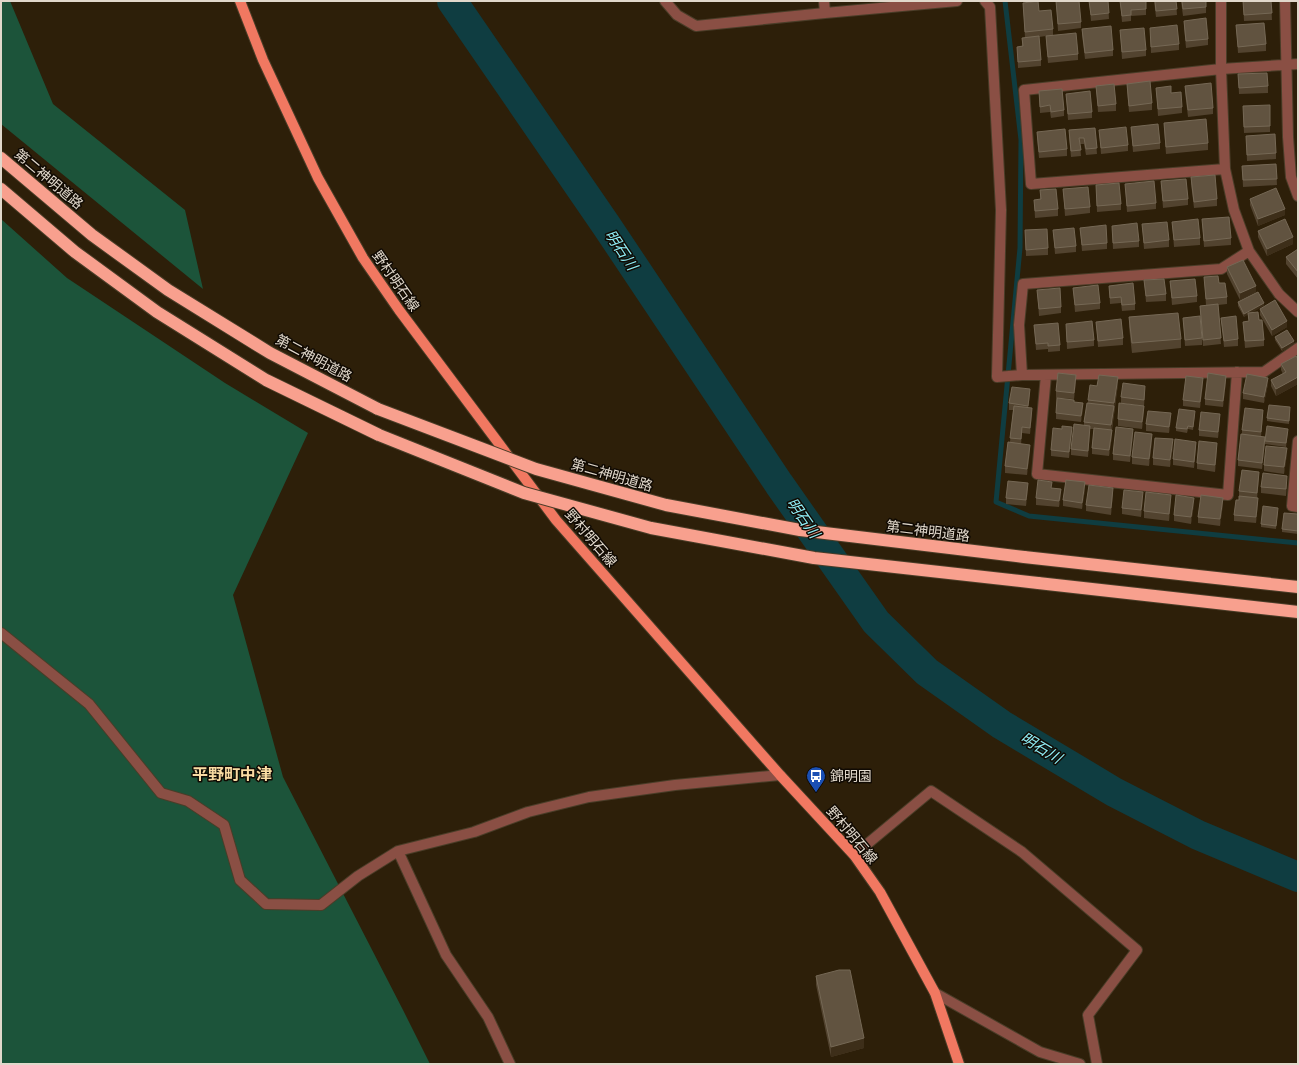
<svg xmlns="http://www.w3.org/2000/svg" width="1299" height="1065" viewBox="0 0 1299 1065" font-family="Karla,'Noto Sans JP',sans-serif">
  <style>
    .forest { fill: #1c543a }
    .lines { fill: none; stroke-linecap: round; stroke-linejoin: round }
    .stream { stroke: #0f3d41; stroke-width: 5 }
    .river { stroke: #0f3d41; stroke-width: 30 }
    .minor-casing { stroke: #4a3d28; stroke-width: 12 }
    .major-casing { stroke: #4a3d28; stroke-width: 12 }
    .highway-casing { stroke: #4a3d28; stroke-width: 14 }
    .minor { stroke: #8a4f44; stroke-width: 10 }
    .major { stroke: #f17861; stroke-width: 10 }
    .highway { stroke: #f8a08e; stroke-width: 12 }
    .highway-bridge-casing { stroke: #4a3d28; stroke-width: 14; stroke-linecap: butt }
    .highway-bridge { stroke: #f8a08e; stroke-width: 12 }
    .wall { fill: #52432f }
    .shaded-wall { fill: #3d2e19 }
    .building { fill: #615340; stroke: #756855 }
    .labels { text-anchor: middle; stroke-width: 3; stroke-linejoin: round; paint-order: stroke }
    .street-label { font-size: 14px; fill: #e1d8cb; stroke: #100a03 }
    .poi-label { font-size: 14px; fill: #e1d8cb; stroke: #100a03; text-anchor: start }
    .water-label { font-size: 15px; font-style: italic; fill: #8feef6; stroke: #100a03 }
    .quarter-label { font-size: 16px; font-weight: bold; fill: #f9dba2; stroke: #100a03 }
  </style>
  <rect width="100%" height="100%" fill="#2d1f09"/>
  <path class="forest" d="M1,1H10L53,104L185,210L203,289L1,124Z
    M1,219L67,278L225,383L308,433L233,595L283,777L403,1010L430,1064H1Z"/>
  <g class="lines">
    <path class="stream" d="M1005,1L1021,140L1020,248L996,502L1029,516L1298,543"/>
    <path class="river" d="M452,1L606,225L779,484L876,622L927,672L1002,725L1114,792L1198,835L1298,877"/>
    <defs>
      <path id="minor" d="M665,1L677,15L696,26L825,13L824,1
        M985,1L990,7L1001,210L997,377L1022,375
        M1221,1V69L1225,169L1234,210L1249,251L1279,294L1298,312
        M1285,1L1288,137L1291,177L1298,196
        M825,13L957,1
        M1225,169L1031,184L1024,90L1221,69L1298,64
        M1249,251L1221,269L1023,284L1019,325L1022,375L1264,372L1298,348
        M1046,375L1037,474L1228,495L1237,372
        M1298,441L1292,506L1298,507
        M1,633L89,704L161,793L188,801L224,825L240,880L266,904L321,905L358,876L398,851L474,832L528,812L589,797L675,785L780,775
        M398,851L446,955L488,1017L510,1064
        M854,855L931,791L1022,852L1137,950L1088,1015L1097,1064
        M935,993L1040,1052L1080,1064"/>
      <path id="major" d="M240,1L263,60L318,178L363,258L399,310L556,520L780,775L854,855L880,892L935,993L959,1064"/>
      <path id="highway" d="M1,158L92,235L168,290L270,353L378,409
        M1,189L75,252L157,312L266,380L379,435
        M1024,557L1298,587
        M1038,583L1298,612"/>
    </defs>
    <use href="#minor" class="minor-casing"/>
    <use href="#major" class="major-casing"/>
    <use href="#highway" class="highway-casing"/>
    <use href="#minor" class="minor"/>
    <use href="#major" class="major"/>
    <use href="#highway" class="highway"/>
    <defs>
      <path id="highway-bridge" d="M378,409L536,469L666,505L800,530L1024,557
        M379,435L524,493L651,528L814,558L1038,583"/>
    </defs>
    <use href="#highway-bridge" class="highway-bridge-casing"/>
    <use href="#highway-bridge" class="highway-bridge"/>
  </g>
  <path class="wall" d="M1056,1L1081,22V28L1058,31Z
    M1089,1H1108L1109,19L1091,21Z
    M1120,1H1146V15L1131,16V21L1122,22Z
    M1154,1H1176L1177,15L1156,17Z
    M1181,1H1206V13L1183,16Z
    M1243,1H1271L1272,20L1244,21Z
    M1023,3L1039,11L1053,29V35L1078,54V60L1048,63L1046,42V36L1039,37L1041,60V66L1018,68L1017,47L1022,46V38H1025Z
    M1184,21L1208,39V45L1186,48L1184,27Z
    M1236,25L1266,44V51L1238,53Z
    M1150,28L1179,44V50L1151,53Z
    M1082,29L1113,50V56L1085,59L1082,35Z
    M1120,30L1146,50V56L1122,59Z
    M1238,74L1268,86V93L1239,94Z
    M1127,84L1152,103V110L1129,112L1127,90Z
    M1096,86L1116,104V111L1098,112Z
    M1185,86L1213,108V114L1188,117L1185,92Z
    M1156,88L1171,93L1182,107V113L1158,116Z
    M1039,91L1064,110V116L1051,118L1050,112L1040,113Z
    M1066,94L1092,112V118L1068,120Z
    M1243,112L1270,126V132L1244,133Z
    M1164,123L1208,143V150L1166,154L1164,129Z
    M1131,127L1160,143V149L1133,152Z
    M1095,128L1097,154L1086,155L1084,144H1080L1081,156L1071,157L1069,137V130Z
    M1099,130L1128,145V151L1101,154Z
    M1037,132L1067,149V156L1039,158L1037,138Z
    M1246,136L1276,153V159L1247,161Z
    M1276,164L1277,185L1243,187L1242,166Z
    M1191,177L1217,199V206L1194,208L1191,184Z
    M1161,181L1188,199V205L1163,208Z
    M1125,184L1156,203V209L1127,212Z
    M1096,185L1121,204V210L1097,212Z
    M1063,189L1090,207V213L1065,216Z
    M1040,190L1058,209V216L1035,218L1034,200H1040Z
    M1250,199L1285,215L1258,226L1250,205Z
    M1202,219L1231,238V245L1204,247Z
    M1172,222L1200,238V245L1174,247Z
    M1142,224L1169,240V247L1144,249Z
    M1112,226L1139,241V247L1113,249Z
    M1080,228L1107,243V249L1082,251Z
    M1025,230L1048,248V255L1026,256Z
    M1053,230L1076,246V252L1055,254Z
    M1258,231L1293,244L1267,256L1258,237Z
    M1298,249V279L1286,264V257Z
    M1227,267L1256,292L1240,300L1227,274Z
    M1204,277L1227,297V304L1218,305L1221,344L1203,346L1200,312V306L1206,305Z
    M1144,280L1166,294V301L1146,302Z
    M1170,281L1197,296V302L1172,305Z
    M1109,286L1135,304V310L1122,311L1121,303L1110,304Z
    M1073,288L1100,303V309L1075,312Z
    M1037,290L1061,307V313L1039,316Z
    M1238,302L1253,312L1259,320L1264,340V346L1245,348L1243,322H1249L1248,314L1244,317L1238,306Z
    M1260,309L1287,327L1272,336L1260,315Z
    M1129,317L1181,339V348L1132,353L1129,327Z
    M1183,318L1202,338V345L1185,346Z
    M1221,318L1238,339V346L1224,347Z
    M1096,322L1123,338V345L1098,347Z
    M1066,324L1094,340V346L1067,349Z
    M1034,325L1060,345V351L1048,352V349L1036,350Z
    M1275,337L1294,344L1282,351L1275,340Z
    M1298,359V384L1276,396L1271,386V380L1283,374L1281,370V364Z
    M1076,382L1074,399L1056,398V391Z
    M1226,382L1223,407L1205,405V399Z
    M1118,384L1112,430V436L1109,456L1092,454V448L1094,429H1090L1088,457L1071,455V449L1084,426V422L1088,403V400L1097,386Z
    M1203,384L1200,408L1183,406V400Z
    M1268,384L1264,403L1243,399V393Z
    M1145,392L1144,406L1121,403V397Z
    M1030,395L1028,408L1032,414L1030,434L1022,433L1021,444L1030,451L1027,475L1005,473V466L1010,442L1013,410H1009V403Z
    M1074,402L1083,409L1081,422L1056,419V413Z
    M1290,410L1289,424L1267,421V418Z
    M1144,412L1142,429L1118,426V419Z
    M1195,414L1193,430L1188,429L1187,433L1176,431V428Z
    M1263,416L1261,436L1265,443L1262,469L1238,466V460L1242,434V430Z
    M1171,419L1169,433L1146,431V424Z
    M1220,420L1218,438L1199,436V430Z
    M1288,432L1286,447L1265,444V441Z
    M1072,433L1069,458L1051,456V450Z
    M1133,435L1130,462L1113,460V454Z
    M1152,441L1149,466L1132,464V457Z
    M1173,446L1170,467L1153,465V458Z
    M1196,448L1194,468L1173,465V459Z
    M1217,450L1215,472L1197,469V463Z
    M1287,454L1284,474L1264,471V465Z
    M1259,478L1257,498L1258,504L1256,523L1234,521V515L1239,500V491Z
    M1287,482L1286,496L1261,493V487Z
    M1028,489L1026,506L1006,504V498Z
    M1085,489L1082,509L1063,506V500Z
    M1113,494L1111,515L1086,511V505Z
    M1061,495L1059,507L1036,505V498Z
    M1143,499L1141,517L1122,514V508Z
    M1171,501L1169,521L1144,518V511Z
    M1194,504L1191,524L1174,521V515Z
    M1223,504L1220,526L1198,523V517Z
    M1278,511L1276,529L1261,527V524Z
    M1298,514V534L1282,532V529Z
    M816,976L864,1048L831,1057L816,985Z"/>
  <path class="shaded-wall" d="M1285,209V215L1258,226V219Z
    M1293,237V244L1267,256V249Z
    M1256,286V292L1240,300V293Z
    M1264,303V306L1244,317V314Z
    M1287,321V327L1272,336V330Z
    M1294,341V344L1282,351V348Z
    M1076,375V382L1074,399V393Z
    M1226,376V382L1223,407V401Z
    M1118,377V384L1114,410V403Z
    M1298,377V384L1276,396V389Z
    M1203,378V384L1200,408V402Z
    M1268,378V384L1264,403V397Z
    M1145,386V392L1144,406V400Z
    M1030,389V395L1028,412V406Z
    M1083,403V409L1081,422V416Z
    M1114,406V413L1111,431V425Z
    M1144,406V412L1142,429V422Z
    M1032,408V414L1030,434V428Z
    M1263,410V416L1261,438V432Z
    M1171,413V419L1169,433V427Z
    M1220,414V420L1218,438V432Z
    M1090,426V433L1088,457V451Z
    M1022,427V433L1021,446V439Z
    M1072,427V433L1069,458V452Z
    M1133,429V435L1130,462V456Z
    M1112,430V436L1109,456V450Z
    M1152,434V441L1149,466V459Z
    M1265,437V443L1262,469V463Z
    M1173,439V446L1170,467V460Z
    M1196,442V448L1194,468V462Z
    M1217,443V450L1215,472V465Z
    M1030,445V451L1027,475V469Z
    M1287,448V454L1284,474V467Z
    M1259,472V478L1257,500V493Z
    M1287,476V482L1286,496V489Z
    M1085,482V489L1082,509V503Z
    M1028,483V489L1026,506V500Z
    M1113,488V494L1111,515V508Z
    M1061,489V495L1059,507V501Z
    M1143,492V499L1141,517V510Z
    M1171,495V501L1169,521V514Z
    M1194,498V504L1191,524V517Z
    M1223,498V504L1220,526V519Z
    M1258,498V504L1256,523V517Z
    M864,1038V1048L831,1057V1047Z"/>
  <path class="building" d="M1038,1L1039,11L1051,10L1053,29L1025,32L1023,3Z
    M1056,1H1079L1081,22L1058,24Z
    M1089,1H1108L1109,13L1091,15Z
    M1120,1H1146V9L1131,10V15L1122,16Z
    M1155,1H1176L1177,9L1156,11Z
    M1182,1H1206V7L1183,9Z
    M1243,1H1271L1272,13L1244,15Z
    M1206,18L1208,39L1186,41L1184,21Z
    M1264,23L1266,44L1238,47L1236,25Z
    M1177,25L1179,44L1151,47L1150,28Z
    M1111,26L1113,50L1085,53L1082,29Z
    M1144,28L1146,50L1122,52L1120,30Z
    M1076,33L1078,54L1048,57L1046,36Z
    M1039,36L1041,60L1018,62L1017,47L1023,46L1022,38Z
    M1267,73L1268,86L1239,88L1238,74Z
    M1150,81L1152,103L1129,106L1127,84Z
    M1211,83L1213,108L1188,110L1185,86Z
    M1114,84L1116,104L1098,106L1096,86Z
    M1171,86V93L1181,92L1182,107L1158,109L1156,88Z
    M1062,89L1064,110L1051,112L1050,105L1040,107L1039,91Z
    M1090,91L1092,112L1068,114L1066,94Z
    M1270,105V126L1244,127L1243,106Z
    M1206,119L1208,143L1166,147L1164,123Z
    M1158,124L1160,143L1133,146L1131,127Z
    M1126,127L1128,145L1101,148L1099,130Z
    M1095,128L1097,148L1086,149L1084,138H1079L1081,150L1071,151L1069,130Z
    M1065,129L1067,149L1039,152L1037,132Z
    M1275,134L1276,153L1247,155L1246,136Z
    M1276,164L1277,179L1243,180L1242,166Z
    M1215,175L1217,199L1194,202L1191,177Z
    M1186,179L1188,199L1163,201L1161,181Z
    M1154,181L1156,203L1127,206L1125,184Z
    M1119,183L1121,204L1097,206L1096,185Z
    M1088,187L1090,207L1065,209L1063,189Z
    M1276,188L1285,209L1258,219L1250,199Z
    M1056,189L1058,209L1035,211L1034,200L1041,199L1040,190Z
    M1229,217L1231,238L1204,241L1202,219Z
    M1198,219L1200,238L1174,240L1172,222Z
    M1285,219L1293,237L1267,249L1258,231Z
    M1167,222L1169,240L1144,243L1142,224Z
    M1137,223L1139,241L1113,243L1112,226Z
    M1106,225L1107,243L1082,245L1080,228Z
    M1074,228L1076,246L1055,248L1053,230Z
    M1047,229L1048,248L1026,250L1025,230Z
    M1298,249V272L1286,257Z
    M1243,260L1256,286L1240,293L1227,267Z
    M1218,276L1219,283H1225L1227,297L1206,299L1204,277Z
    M1164,279L1166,294L1146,296L1144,280Z
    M1195,279L1197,296L1172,298L1170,281Z
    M1133,283L1135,304L1122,305L1121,297L1110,298L1109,286Z
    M1098,285L1100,303L1075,305L1073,288Z
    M1060,288L1061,307L1039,309L1037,290Z
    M1258,292L1264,303L1244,314L1238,302Z
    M1275,300L1287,321L1272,330L1260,309Z
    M1218,304L1221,338L1203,340L1200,306Z
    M1258,312L1259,320H1262L1264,340L1245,341L1243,322L1249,321L1248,313Z
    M1178,313L1181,339L1132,343L1129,317Z
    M1200,316L1202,338L1185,340L1183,318Z
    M1236,316L1238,339L1224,341L1221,318Z
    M1121,319L1123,338L1098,341L1096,322Z
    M1092,321L1094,340L1067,342L1066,324Z
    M1058,323L1060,345L1048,346V343L1036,344L1034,325Z
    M1287,330L1294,341L1282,348L1275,337Z
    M1296,356L1298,359V377L1276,389L1271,380L1286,372L1281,364Z
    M1058,373L1076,375L1074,393L1056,391Z
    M1208,373L1226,376L1223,401L1205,399Z
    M1247,374L1268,378L1264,397L1243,393Z
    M1099,375L1118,377L1114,403L1088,400L1090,385L1097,386Z
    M1186,376L1203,378L1200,402L1183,400Z
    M1123,383L1145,386L1144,400L1121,397Z
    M1012,387L1030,389L1028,406L1009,403Z
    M1057,398L1074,400V402L1083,403L1081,416L1056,413Z
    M1087,403L1114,406L1111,425L1084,422Z
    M1119,403L1144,406L1142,422L1118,419Z
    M1269,405L1290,407L1289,421L1267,418Z
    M1014,406L1032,408L1030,428L1022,427L1021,439L1010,438Z
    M1245,408L1263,410L1261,432L1242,430Z
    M1179,409L1195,411L1193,427L1188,426L1187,429L1176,428Z
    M1148,411L1171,413L1169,427L1146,424Z
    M1201,412L1220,414L1218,432L1199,430Z
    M1074,424L1090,426L1088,451L1071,449Z
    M1062,426L1072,427L1069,452L1051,450L1053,428L1062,429Z
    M1267,426L1288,429L1286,443L1265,441Z
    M1116,427L1133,429L1130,456L1113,454Z
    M1094,428L1112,430L1109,450L1092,448Z
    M1135,432L1152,434L1149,459L1132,457Z
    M1241,434L1265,437L1262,463L1238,460Z
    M1155,438L1173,439L1170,460L1153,458Z
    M1175,439L1196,442L1194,462L1173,459Z
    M1199,441L1217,443L1215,465L1197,463Z
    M1008,442L1030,445L1027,469L1005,466Z
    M1266,446L1287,448L1284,467L1264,465Z
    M1242,470L1259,472L1257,493L1239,491Z
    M1263,473L1287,476L1286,489L1261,487Z
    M1038,480L1052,482L1051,488L1061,489L1059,501L1036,498Z
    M1066,480L1085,482L1082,503L1063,500Z
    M1008,481L1028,483L1026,500L1006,498Z
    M1089,485L1113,488L1111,508L1086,505Z
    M1124,490L1143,492L1141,510L1122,508Z
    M1146,492L1171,495L1169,514L1144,511Z
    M1176,495L1194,498L1191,517L1174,515Z
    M1201,495L1223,498L1220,519L1198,517Z
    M1239,496L1258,498L1256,517L1234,515L1236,500H1239Z
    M1263,506L1278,508L1276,526L1261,524Z
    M1284,513L1298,514V531L1282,529Z
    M839,970H850L864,1038L831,1047L816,976Z"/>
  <defs>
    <symbol id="bus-pin" viewBox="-11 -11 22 30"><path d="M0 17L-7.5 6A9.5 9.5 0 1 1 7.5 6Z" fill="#1a4fb4" stroke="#100a03"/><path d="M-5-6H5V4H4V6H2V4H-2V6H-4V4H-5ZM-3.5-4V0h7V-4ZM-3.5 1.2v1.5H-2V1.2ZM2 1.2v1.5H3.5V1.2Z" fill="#fff"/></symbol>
  </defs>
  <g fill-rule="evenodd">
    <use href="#bus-pin" x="805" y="765" width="22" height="30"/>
  </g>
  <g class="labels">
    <g class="street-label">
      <text transform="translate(49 179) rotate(40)" y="5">第二神明道路</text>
      <text transform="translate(396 281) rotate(55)" y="5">野村明石線</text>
      <text transform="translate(314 358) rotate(28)" y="5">第二神明道路</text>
      <text transform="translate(612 475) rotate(16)" y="5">第二神明道路</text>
      <text transform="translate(928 531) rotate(7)" y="5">第二神明道路</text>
      <text transform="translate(591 538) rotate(49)" y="5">野村明石線</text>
      <text transform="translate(852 835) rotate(50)" y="5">野村明石線</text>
    </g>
    <g class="poi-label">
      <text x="830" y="781">錦明園</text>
    </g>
    <g class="water-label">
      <text transform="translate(621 250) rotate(56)" y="5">明石川</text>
      <text transform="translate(803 518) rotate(55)" y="5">明石川</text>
      <text transform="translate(1041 748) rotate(31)" y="5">明石川</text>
    </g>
    <g class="quarter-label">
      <text x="232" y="780">平野町中津</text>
    </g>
  </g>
  <rect width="1299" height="1065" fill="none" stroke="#e1d8cb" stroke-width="4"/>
</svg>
